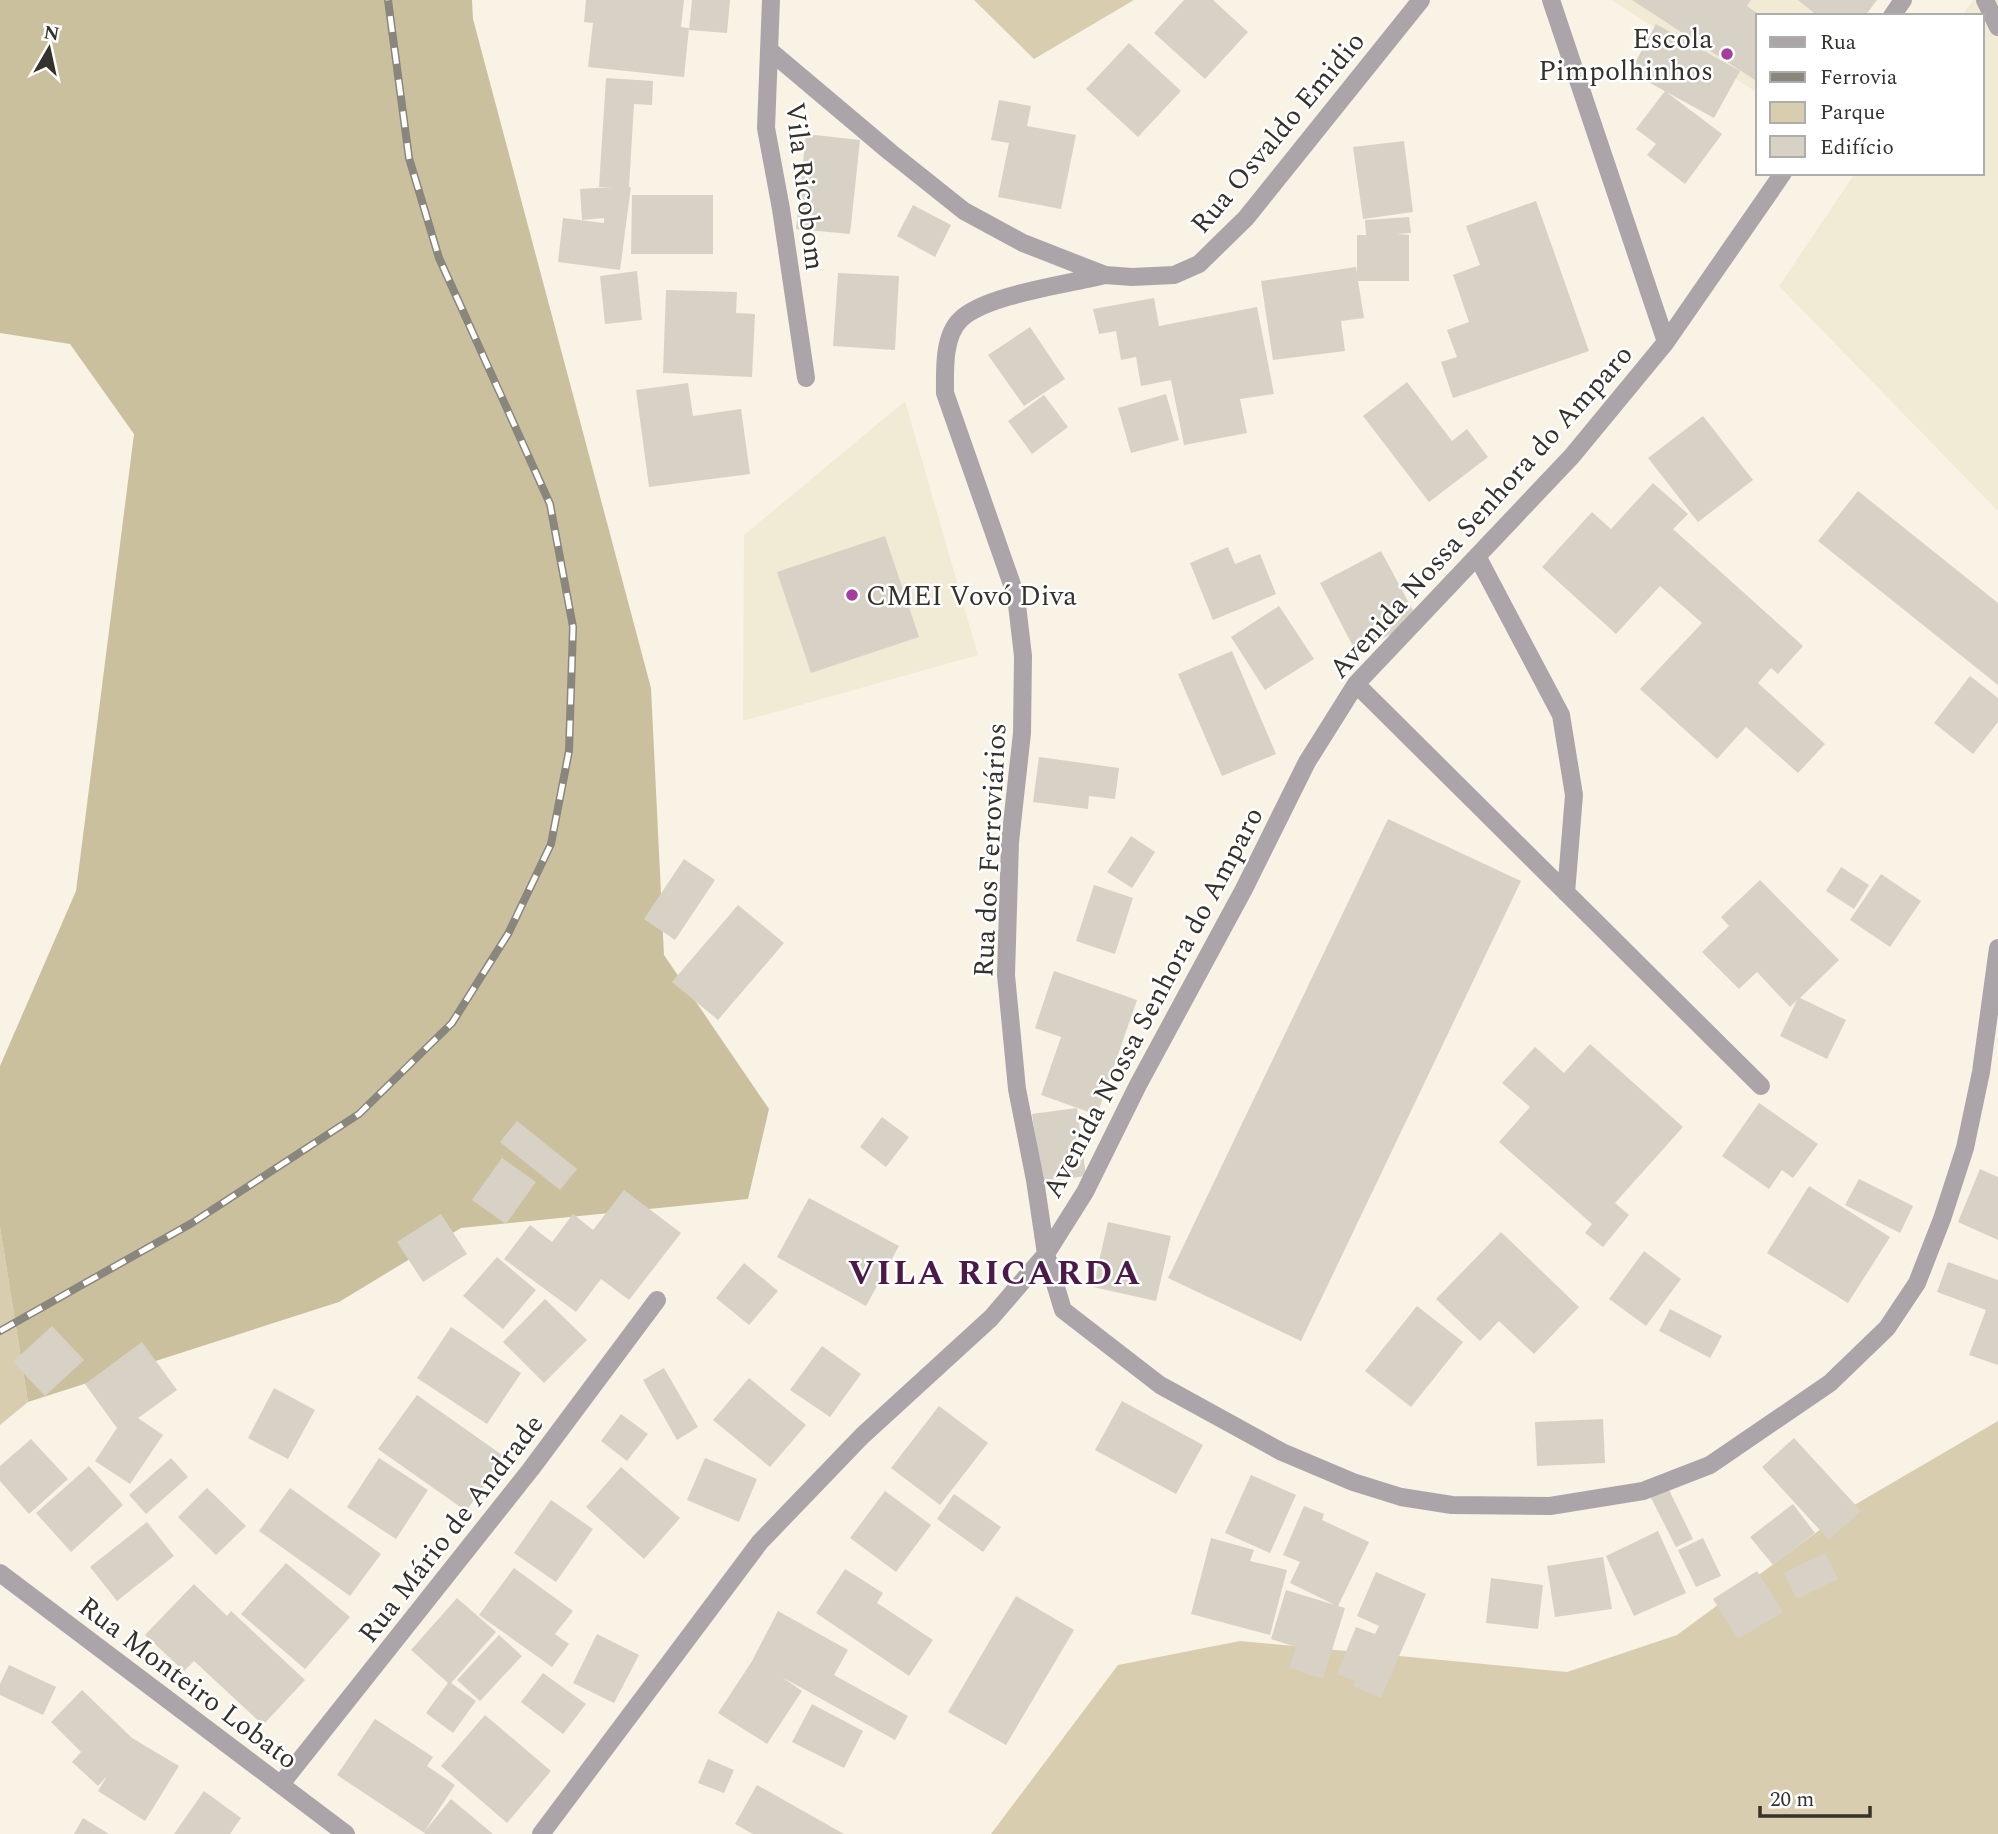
<svg xmlns="http://www.w3.org/2000/svg" width="1998" height="1834" viewBox="0 0 1998 1834" font-family="Spectral,serif">
  <style>
    .built { fill: #f1ead4 }
    .green { fill: #d8cdae }
    .forest { fill: #cbc09e }
    .building { fill: #d7d2c5 }
    .lines { fill: none; stroke-linecap: round; stroke-linejoin: round }
    .minor { stroke: #aba5aa; stroke-width: 18 }
    .rail-casing { stroke: #89867d; stroke-width: 8 }
    .rail { stroke: #fff; stroke-width: 5; stroke-dasharray: 16; stroke-linecap: butt }
    .poi-dot { fill: #a53d9f; stroke: #fff; stroke-width: 2.5 }
    .labels { text-anchor: middle; stroke-width: 5; stroke-linejoin: round; paint-order: stroke }
    .poi-label { font-size: 28px; fill: #33322c; stroke: #fff; text-anchor: end }
    .street-label { font-size: 28px; fill: #33322c; stroke: #fff }
    .district-label { font-size: 35px; font-weight: bold; letter-spacing: 2px; fill: #4c1a49; stroke: #fff }
  </style>
  <rect width="100%" height="100%" fill="#f8f3e5"/>
  <path class="built" d="M1611,0H1806L1819,16H1758V93Z
    M1973,0H1998V511L1779,286L1855,173H1982V16H1962Z
    M905,401L978,655L743,721L744,535Z"/>
  <path class="green" d="M974,0H1134L1034,59Z
    M0,1227L28,1402L0,1425Z
    M1998,1421V1834H991L1118,1665L1240,1641L1567,1672L1677,1635L1851,1507Z"/>
  <path class="forest" d="M0,0H472L473,19L651,688L664,955L769,1109L748,1199L461,1228L339,1302L28,1402L0,1227V1066L76,891L134,434L70,344L0,333Z"/>
  <path class="building" d="M586,0H684L681,27L689,28L684,77L588,67L593,23L584,22Z
    M692,0H730L727,33L689,30Z
    M1184,0H1213L1248,32L1205,79L1154,33Z
    M1632,0H1751L1747,6L1761,16H1758V82Z
    M1798,0H1877L1865,16H1818Z
    M1656,24L1740,71L1714,118L1630,72Z
    M1129,43L1181,91L1138,137L1086,89Z
    M606,78L653,81L652,105L634,104L629,187H631L620,270L558,262L563,218L604,223V218L582,220L580,189L612,187H599Z
    M1665,91L1722,134L1685,184L1647,155L1656,144L1636,129Z
    M999,100L1031,106L1027,126L1076,135L1061,209L998,197L1009,143L991,140Z
    M806,134L860,140L850,234L796,229Z
    M1404,141L1413,212L1363,219L1353,147Z
    M632,195H713V254H631Z
    M1536,201L1589,351L1453,398L1441,362L1457,357L1447,330L1469,322L1453,275L1480,265L1466,226Z
    M913,205L951,225L935,257L897,236Z
    M1409,217L1411,233L1397,234L1409,235V281H1358L1364,318L1341,321L1345,351L1273,360L1261,281L1356,267L1357,274V235H1366L1365,220Z
    M637,271L642,320L605,324L600,276Z
    M838,273L899,276L895,350L833,346Z
    M666,290L737,292L736,313L755,314L752,377L663,373Z
    M1154,298L1159,326L1257,307L1274,394L1240,399L1247,433L1184,445L1171,380L1141,386L1136,357L1121,360L1116,331L1099,334L1093,309Z
    M1030,327L1065,379L1024,406L988,355Z
    M1407,382L1452,441L1467,429L1488,457L1429,502L1363,416Z
    M688,383L693,416L741,409L750,474L649,487L636,390Z
    M1166,394L1179,440L1131,453L1118,408Z
    M1044,395L1068,427L1032,454L1008,421Z
    M1703,416L1753,480L1698,522L1648,458Z
    M1653,483L1688,514L1673,529L1803,646L1778,674L1771,668L1758,683L1825,744L1798,773L1746,727L1717,759L1640,689L1702,623L1660,586L1616,634L1542,567L1592,512L1611,529Z
    M1858,491L1998,603V685L1818,541Z
    M885,536L919,637L811,673L777,572Z
    M1228,547L1235,564L1260,554L1276,594L1213,620L1190,563Z
    M1381,551L1418,620L1356,652L1320,583Z
    M1279,606L1314,659L1265,690L1231,637Z
    M1232,651L1276,754L1222,776L1178,674Z
    M1970,676L1998,698V722L1973,754L1934,723Z
    M1039,757L1119,768L1115,799L1089,796L1088,809L1033,802Z
    M1388,819L1521,881L1301,1341L1168,1278Z
    M1131,836L1155,852L1132,888L1107,872Z
    M684,859L715,880L675,940L644,919Z
    M1841,867L1869,885L1854,909L1826,891Z
    M1881,874L1921,901L1890,947L1850,920Z
    M1760,880L1839,960L1800,998L1846,1020L1827,1059L1780,1036L1797,1000L1790,1007L1757,972L1739,989L1702,952L1729,926L1721,917Z
    M1094,885L1133,898L1115,954L1076,941Z
    M738,905L784,943L718,1020L672,982Z
    M1054,971L1137,1000L1097,1115L1041,1095L1061,1037L1035,1028Z
    M1590,1044L1683,1127L1615,1203L1629,1215L1603,1247L1585,1233L1592,1224L1499,1142L1530,1107L1502,1083L1535,1047L1564,1073Z
    M1759,1103L1818,1144L1793,1178L1782,1170L1769,1189L1722,1156Z
    M1077,1108L1086,1176L1042,1182L1032,1114Z
    M882,1117L909,1137L886,1167L860,1147Z
    M517,1121L577,1169L560,1190L500,1142Z
    M502,1158L536,1182L506,1224L472,1200Z
    M1980,1169L1998,1177V1240L1958,1222Z
    M1859,1179L1913,1206L1900,1233L1845,1205Z
    M1809,1186L1890,1237L1848,1303L1767,1253Z
    M624,1190L681,1233L629,1300L601,1279L576,1312L504,1259L530,1225L552,1242L573,1214L593,1230Z
    M809,1198L899,1246L866,1306L777,1257Z
    M441,1214L467,1254L423,1282L397,1242Z
    M1108,1222L1171,1236L1156,1301L1093,1287Z
    M1501,1232L1579,1307L1534,1354L1499,1321L1480,1341L1436,1299Z
    M1644,1251L1681,1279L1646,1326L1609,1299Z
    M497,1257L536,1290L503,1329L463,1296Z
    M1948,1262L1998,1280V1365L1969,1355L1986,1310L1937,1292Z
    M744,1263L778,1291L749,1325L716,1298Z
    M545,1299L587,1340L544,1383L503,1342Z
    M1417,1306L1463,1342L1411,1407L1365,1371Z
    M1670,1309L1722,1336L1710,1358L1659,1331Z
    M52,1326L84,1360L45,1396L13,1362Z
    M451,1327L521,1373L487,1424L417,1378Z
    M142,1342L177,1390L138,1418L163,1435L130,1484L95,1461L117,1428L85,1384Z
    M822,1346L861,1374L830,1417L790,1390Z
    M664,1368L698,1427L677,1440L643,1380Z
    M749,1378L806,1425L770,1467L713,1420Z
    M274,1388L315,1410L288,1459L248,1438Z
    M417,1395L505,1457L466,1511L378,1449Z
    M1122,1401L1203,1445L1176,1494L1095,1450Z
    M939,1406L988,1443L940,1505L891,1468Z
    M621,1414L648,1434L627,1461L601,1441Z
    M1603,1419L1605,1463L1537,1466L1535,1422Z
    M1794,1438L1861,1511L1829,1540L1762,1467Z
    M31,1439L68,1479L29,1514L0,1481V1466Z
    M171,1458L188,1477L146,1514L129,1495Z
    M379,1458L428,1490L396,1539L347,1507Z
    M705,1458L757,1479L739,1522L687,1500Z
    M89,1466L123,1505L71,1552L36,1513Z
    M621,1467L680,1518L644,1559L586,1507Z
    M1251,1475L1296,1495L1270,1553L1225,1533Z
    M207,1488L246,1526L216,1555L178,1517Z
    M290,1488L381,1554L350,1596L259,1531Z
    M1668,1488L1693,1539L1676,1547L1650,1496Z
    M885,1491L931,1525L896,1572L850,1538Z
    M954,1494L1001,1527L983,1552L937,1519Z
    M551,1500L593,1529L556,1582L514,1553Z
    M1793,1504L1815,1533L1773,1565L1750,1537Z
    M1304,1506L1324,1514L1322,1520L1369,1542L1338,1606L1345,1608L1323,1679L1289,1668L1296,1647L1271,1639L1286,1590L1335,1605L1290,1583L1300,1562L1283,1555Z
    M147,1522L174,1556L117,1601L90,1567Z
    M1658,1531L1686,1593L1634,1616L1606,1556Z
    M1211,1538L1254,1550L1250,1561L1287,1570L1270,1635L1191,1614Z
    M1703,1538L1721,1576L1696,1587L1678,1550Z
    M1825,1553L1838,1579L1797,1599L1784,1573Z
    M1603,1557L1612,1609L1555,1617L1547,1566Z
    M286,1563L350,1617L305,1669L241,1614Z
    M514,1568L573,1611L555,1634L569,1644L552,1667L479,1615Z
    M845,1569L883,1593L877,1603L933,1640L909,1676L816,1613Z
    M1757,1571L1783,1612L1738,1639L1713,1599Z
    M1376,1572L1426,1594L1381,1698L1353,1686L1355,1681L1337,1674L1356,1627L1375,1634L1379,1626L1357,1616Z
    M1491,1578L1543,1585L1538,1629L1486,1623Z
    M194,1584L227,1616L231,1611L305,1680L263,1725L194,1661L184,1671L145,1635Z
    M1016,1596L1074,1630L1006,1745L948,1712Z
    M457,1598L496,1632L451,1683L476,1701L453,1733L426,1713L448,1683L411,1650Z
    M778,1611L848,1650L834,1675L908,1716L895,1740L782,1677L802,1691L767,1744L718,1713L752,1661Z
    M597,1634L639,1655L614,1703L573,1683Z
    M499,1635L522,1656L480,1701L457,1680Z
    M9,1665L56,1687L43,1715L0,1695V1684Z
    M543,1673L586,1704L563,1734L521,1702Z
    M82,1690L132,1738L179,1766L145,1821L98,1791L107,1776L98,1786L72,1762L81,1752L51,1722Z
    M812,1704L863,1731L844,1768L792,1742Z
    M485,1715L551,1771L507,1823L441,1766Z
    M375,1719L433,1757L427,1766L455,1785L424,1832L451,1799L493,1834H426L337,1775Z
    M708,1759L734,1770L724,1793L698,1783Z
    M757,1785L844,1834H753L735,1824Z
    M204,1791L241,1818L230,1834H174Z
    M83,1818L109,1834H74Z"/>
  <g class="lines">
    <path class="minor" d="M771,0L766,128L781,209L806,378
      M1551,0L1666,342
      M1985,0L1998,27
      M1892,16L1903,0
      M769,50L890,152L964,211L1023,243L1105,275L1132,277L1174,275L1199,264L1246,218L1421,0
      M1105,275C1069,284 984,295 960,320C943,337 945,371 945,393L1016,596L1023,656L1022,733L1010,842L1006,975L1017,1089L1035,1180L1046,1254L1063,1310L1160,1385L1282,1452L1353,1482L1401,1497L1452,1505L1550,1506L1643,1491L1710,1465L1830,1383L1887,1328L1917,1283L1942,1219L1965,1148L1981,1072L1998,948
      M1477,556L1561,715L1574,795L1566,893
      M1356,684L1761,1086
      M0,1573L346,1834
      M281,1784L531,1469L657,1300
      M541,1834L760,1542L862,1436L991,1318L1046,1254L1085,1192L1138,1085L1244,889L1307,762L1356,684L1572,456L1666,342L1783,173"/>
    <defs>
      <path id="rail" d="M0,1331L192,1223L359,1114L452,1023L508,934L551,844L569,751L573,627L550,504L439,258L409,158L388,0"/>
    </defs>
    <use href="#rail" class="rail-casing"/>
    <use href="#rail" class="rail"/>
  </g>
  <g class="poi-dot">
    <circle cx="1727" cy="54" r="7"/>
    <circle cx="852" cy="595" r="7"/>
  </g>
  <g class="labels">
    <g class="poi-label">
      <text x="1713" y="48">Escola<tspan x="1713" dy="32">Pimpolhinhos</tspan></text>
      <text x="866" y="605" text-anchor="start">CMEI Vovó Diva</text>
    </g>
    <g class="street-label">
      <text transform="translate(1277 132) rotate(-50)" y="10">Rua Osvaldo Emidio</text>
      <text transform="translate(806 186) rotate(83)" y="10">Vila Ricobom</text>
      <text transform="translate(1480 511) rotate(-48)" y="10">Avenida Nossa Senhora do Amparo</text>
      <text transform="translate(989 850) rotate(-87)" y="10">Rua dos Ferroviários</text>
      <text transform="translate(1152 1002) rotate(-62)" y="10">Avenida Nossa Senhora do Amparo</text>
      <text transform="translate(450 1528) rotate(-52)" y="10">Rua Mário de Andrade</text>
      <text transform="translate(189 1682) rotate(37)" y="10">Rua Monteiro Lobato</text>
    </g>
    <g class="district-label">
      <text x="995" y="1284">VILA RICARDA</text>
    </g>
  </g>
  <rect x="1756" y="14" width="228" height="161" fill="#ffffff" stroke="#adadab" stroke-width="2"/>
  <rect x="1770" y="37" width="35" height="10" fill="#aba5aa" stroke="#adadab" stroke-width="2"/>
  <text x="1820" y="49" font-size="21" fill="#33322c">Rua</text>
  <rect x="1770" y="72" width="35" height="10" fill="#89867d" stroke="#adadab" stroke-width="2"/>
  <text x="1820" y="84" font-size="21" fill="#33322c">Ferrovia</text>
  <rect x="1770" y="102" width="35" height="21" fill="#d8cdae" stroke="#adadab" stroke-width="2"/>
  <text x="1820" y="119" font-size="21" fill="#33322c">Parque</text>
  <rect x="1770" y="136" width="35" height="21" fill="#d7d2c5" stroke="#adadab" stroke-width="2"/>
  <text x="1820" y="154" font-size="21" fill="#33322c">Edifício</text>
  <g transform="translate(49 49) rotate(9)" stroke="#ffffff" stroke-width="5" paint-order="stroke">
  <path d="M0-5L12 26L0 18L-12 26Z" fill="#33322c"/>
  <text y="-10" font-size="19" font-weight="bold" text-anchor="middle" fill="#33322c">N</text>
  </g>
  <path d="M1760 1806v10h110v-10" fill="none" stroke="#33322c" stroke-width="3.5"/>
  <text x="1770" y="1806" font-size="21" fill="#33322c" stroke="#ffffff" stroke-width="5" paint-order="stroke">20 m</text>
</svg>
